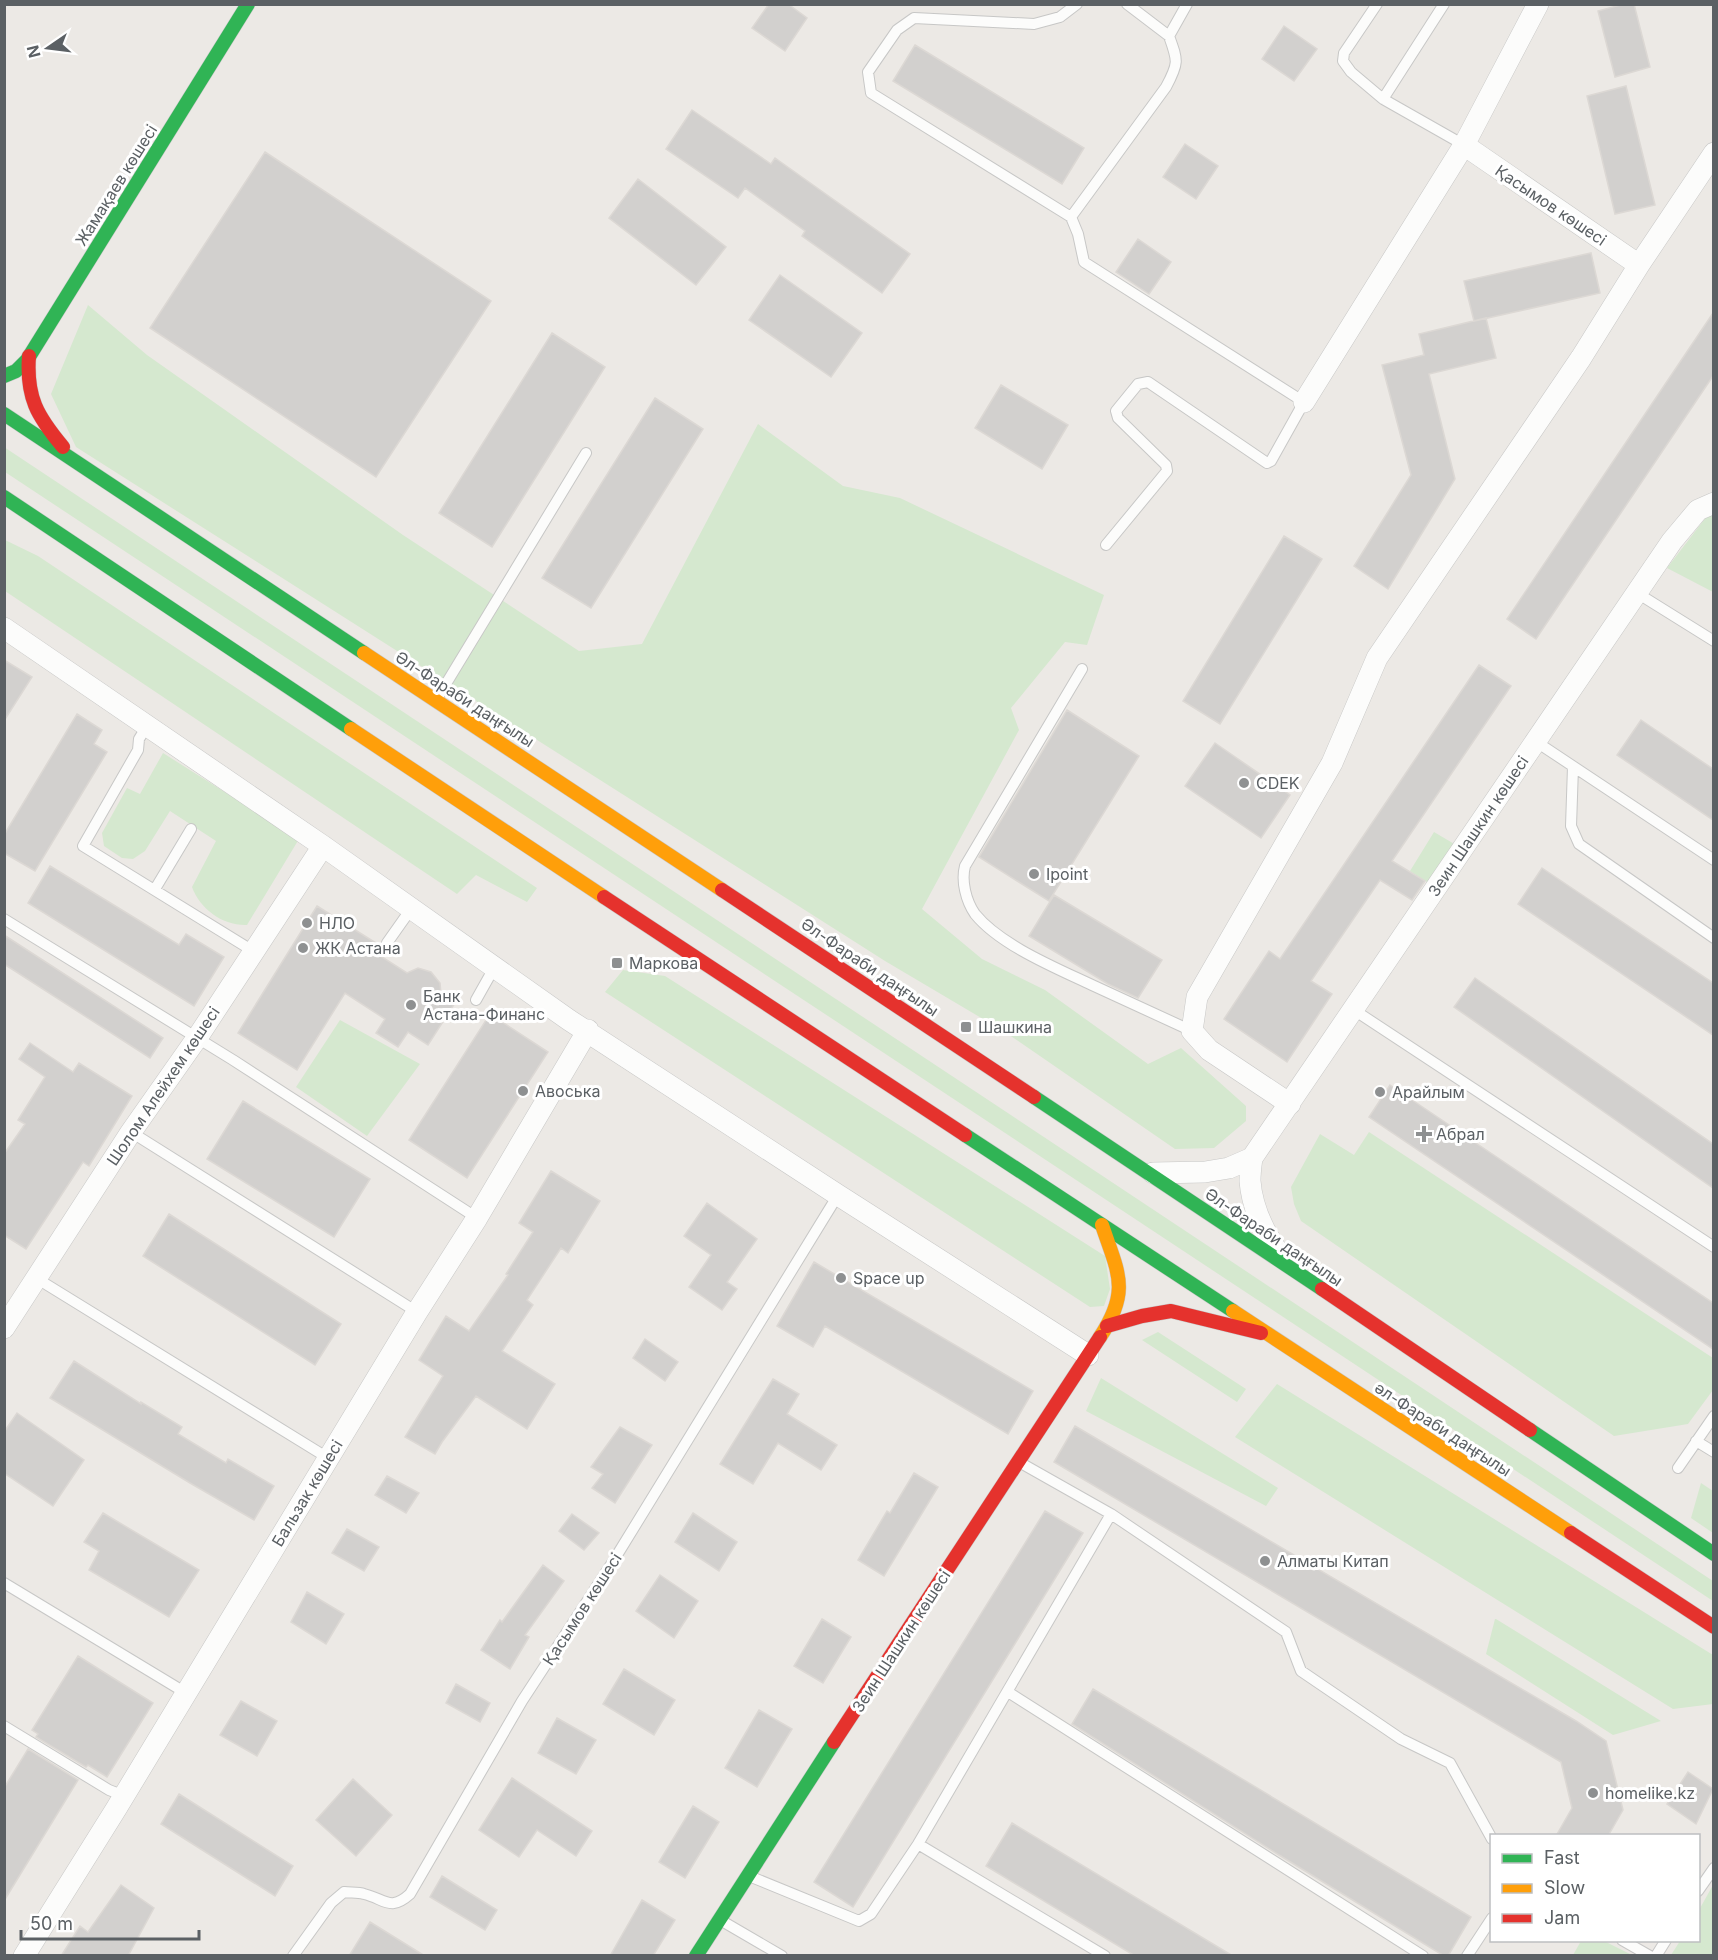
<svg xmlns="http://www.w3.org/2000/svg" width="1718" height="1960" viewBox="0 0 1718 1960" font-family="Inter,sans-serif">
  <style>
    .green { fill: #d5e8cf }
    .building { fill: #d2d0ce; stroke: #dcd8d4; stroke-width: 1.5 }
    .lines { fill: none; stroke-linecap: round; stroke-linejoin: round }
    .lane-casing { stroke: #c7c7c6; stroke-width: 12 }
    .street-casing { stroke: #c7c7c6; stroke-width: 22 }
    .fast-casing { stroke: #c8c8c8; stroke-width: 15 }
    .slow-casing { stroke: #c8c8c8; stroke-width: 15 }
    .jam-casing { stroke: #c8c8c8; stroke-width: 15 }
    .lane { stroke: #fcfcfb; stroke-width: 10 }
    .street { stroke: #fcfcfb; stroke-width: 21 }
    .fast { stroke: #30b455; stroke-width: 14 }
    .slow { stroke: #ff9f0a; stroke-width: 14 }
    .jam { stroke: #e5322d; stroke-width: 14 }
    .poi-dot { fill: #8e9091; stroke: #fff; stroke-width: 2 }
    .labels { text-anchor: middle; stroke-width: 6; stroke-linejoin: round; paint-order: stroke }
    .street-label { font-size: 16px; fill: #5b6064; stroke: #fff }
    .poi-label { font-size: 16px; fill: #5b6064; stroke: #fff; text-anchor: start }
  </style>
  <rect width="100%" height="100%" fill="#ece9e5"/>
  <path class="green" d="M88,305L147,355L403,535L579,651L642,644L758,424L843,486L900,498L1104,595L1087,645L1065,642L1011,708L1019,730L922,909L982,959L1045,990L1148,1064L1181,1048L1246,1106V1121L1214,1148L1175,1149L1005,1032L885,961L76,447L51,394Z
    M4,447L1713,1581V1601L5,472Z
    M1713,514V592L1667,568L1707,516Z
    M5,540L38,556L537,888L527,902L476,875L457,894L5,591Z
    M163,753L299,839L247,925C223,926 200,909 192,887L216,841L170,811L145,851L133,859L122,858L104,846L102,833L127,788L140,794Z
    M1434,832L1456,845L1430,884L1410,871Z
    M623,970L665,976L1105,1256L1110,1289L1104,1306L1090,1307L605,992Z
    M340,1020L420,1064L367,1136L296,1087Z
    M1369,1132L1713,1358V1390L1688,1424L1614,1436L1301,1221L1294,1204L1291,1187L1320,1134L1354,1155Z
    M1158,1332L1246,1389L1237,1402L1142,1340Z
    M1101,1378L1278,1488L1266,1506L1086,1411Z
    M1277,1384L1713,1655V1704L1673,1709L1235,1437Z
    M1701,1483L1713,1491V1533L1691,1518Z
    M1495,1619H1496L1661,1721L1613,1735L1486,1654Z
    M1713,1885V1955H1671L1680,1941L1698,1940L1699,1910Z
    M1581,1941H1604L1632,1955H1573Z"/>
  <path class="building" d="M769,4H788L807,18L785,51L752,28Z
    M1624,4H1634L1650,67L1615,77L1598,11Z
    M1284,26L1317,49L1294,81L1262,59Z
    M915,45L1084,148L1062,184L893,81Z
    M1626,86L1655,205L1615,214L1587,96Z
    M692,110L771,164L775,158L910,254L882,293L802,236L805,231L745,188L738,198L666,149Z
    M1185,144L1218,166L1196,199L1163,177Z
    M265,152L491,301L376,477L150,328Z
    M638,179L726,247L696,285L609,218Z
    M1138,239L1171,262L1149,294L1116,272Z
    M1591,253L1600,293L1474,321L1464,281Z
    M780,275L862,333L831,377L749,320Z
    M1713,313V376L1536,639L1507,619Z
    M1486,318L1496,358L1429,374L1455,479L1388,589L1354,566L1411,475L1382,365L1424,355L1419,334Z
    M552,333L605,367L492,547L439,513Z
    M1001,385L1068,425L1042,469L975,428Z
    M655,398L703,429L591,608L542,578Z
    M1284,536L1322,559L1220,724L1183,701Z
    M4,660L32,677L4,721Z
    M1479,665L1511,686L1392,861L1425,881L1412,900L1380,880L1311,981L1332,994L1287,1062L1224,1019L1269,951L1280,959Z
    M1067,710L1139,756L1049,901L979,857Z
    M77,714L102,730L94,744L107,752L35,871L4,853V835Z
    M1641,720L1713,769V820L1617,755Z
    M1215,743L1290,795L1261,838L1185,786Z
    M50,866L179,945L186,934L224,957L194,1006L28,903Z
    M1542,868L1713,983V1035L1518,904Z
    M1054,895L1162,960L1138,998L1108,984L1029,936Z
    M317,906L376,943L371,950L407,973L418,968L431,972L440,983L441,994L455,1003L428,1045L408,1032L398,1047L376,1033L385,1019L345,993L297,1070L238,1033Z
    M4,935L163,1038L150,1058L4,964Z
    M1475,978L1713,1144V1188L1454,1007Z
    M490,1014L548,1052L467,1178L409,1140Z
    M30,1043L73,1072L79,1063L132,1096L89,1166L83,1162L26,1249L4,1235V1154L25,1124L18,1120L45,1077L19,1059Z
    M1390,1085L1713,1303V1349L1369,1117Z
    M243,1101L370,1179L334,1237L207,1159Z
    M551,1171L600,1201L568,1253L561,1248L527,1300L533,1305L502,1351L555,1384L527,1429L476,1396L442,1442L435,1454L405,1437L443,1376L419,1360L446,1316L469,1331L508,1275L506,1274L533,1232L519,1223Z
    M707,1203L757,1239L727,1282L737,1289L722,1310L689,1287L711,1255L684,1236Z
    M169,1214L341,1324L315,1365L143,1256Z
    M814,1262L1033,1391L1008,1434L825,1326L813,1347L777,1326Z
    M645,1339L678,1362L665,1381L633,1358Z
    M74,1361L141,1404V1402L182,1427L178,1434L226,1463L228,1459L274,1486L254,1520L190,1483L50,1398Z
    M773,1379L799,1394L787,1414L837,1445L821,1470L778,1443L753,1484L720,1464Z
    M17,1413L84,1460L53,1506L4,1473V1432Z
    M1075,1426L1576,1721L1606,1741L1623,1810L1608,1836H1556L1572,1808L1561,1762L1054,1462Z
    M620,1427L652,1445L615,1503L592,1488L603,1474L591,1467Z
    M914,1473L938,1487L884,1576L858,1560L887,1511L890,1513Z
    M387,1476L419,1493L406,1513L375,1495Z
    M1045,1511L1083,1533L853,1907L814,1882Z
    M103,1513L199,1570L169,1617L89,1570L99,1551L84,1542Z
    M693,1513L737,1542L719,1571L675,1542Z
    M572,1514L599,1533L584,1550L559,1531Z
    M347,1529L379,1547L364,1571L332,1553Z
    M543,1565L564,1581L525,1635L529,1637L510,1669L481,1650L500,1620L502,1622Z
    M660,1575L698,1601L674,1638L636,1611Z
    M307,1592L344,1614L326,1644L291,1622Z
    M822,1619L851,1637L823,1683L794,1666Z
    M78,1656L153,1703L107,1777L88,1765L86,1767L36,1737L38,1734L32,1730Z
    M624,1669L675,1700L654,1735L603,1704Z
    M456,1684L490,1703L480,1722L446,1703Z
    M1093,1689L1471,1917L1448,1956H1444L1279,1855L1072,1724Z
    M241,1701L277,1721L257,1756L220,1735Z
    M759,1710L792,1729L757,1787L725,1768Z
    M557,1718L596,1740L576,1774L538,1753Z
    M28,1749L78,1780L4,1901V1788Z
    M1688,1772L1713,1789L1696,1824L1667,1804Z
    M512,1778L592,1831L576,1856L537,1830L519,1857L479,1830Z
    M353,1779L392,1815L356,1856L316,1820Z
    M179,1794L293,1866L275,1896L161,1824Z
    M693,1806L719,1822L685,1878L659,1862Z
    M1012,1823L1233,1956H1135L986,1866Z
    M442,1876L497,1910L485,1930L430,1897Z
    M121,1885L154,1908L128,1956H61L80,1926L88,1932Z
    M642,1900L675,1920L653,1956H610Z
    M370,1922L425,1956H349Z"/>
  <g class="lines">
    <defs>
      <path id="lane" d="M1077,4L1060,17L1034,24L914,18L897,30L868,72L871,93L1071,217L1078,234L1084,262L1304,402L1271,461L1267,463L1148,382L1138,384L1116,411L1118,418L1166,465L1167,471L1106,545
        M1127,4L1169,36
        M1377,4L1344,53L1343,61L1351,72L1383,99
        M1444,4L1383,99L1464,145
        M1071,217L1166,87C1179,63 1178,61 1169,36L1187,4
        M1637,593L1714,641
        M1082,669L965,866C961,881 966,901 975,914C1000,945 1056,968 1092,985C1125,1000 1159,1016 1192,1031
        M438,697L586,453
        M147,726L139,739L138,750L83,846L253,951
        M1535,741L1714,860
        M1573,767L1571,826L1579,844L1714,938
        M155,889L191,829
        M4,919L233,1060L477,1218
        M387,943L411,909
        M476,1000L494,968
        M1354,1010L1714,1247
        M131,1132L417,1312
        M36,1278L328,1458
        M1696,1441L1714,1452
        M1019,1462L1111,1514L1286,1632L1301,1671L1401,1739L1450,1763L1492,1839
        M1678,1468L1714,1416
        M4,1583L186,1693
        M1008,1692L1423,1956
        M4,1726L109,1790L122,1795
        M918,1844L1105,1956
        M749,1876L859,1921L871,1914L918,1844L1111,1514
        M1698,1891L1714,1868
        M722,1921L782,1956
        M1622,1940L1650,1956
        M293,1956L331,1903L344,1892C350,1893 358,1892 364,1894C385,1899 390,1912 410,1894L522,1701L614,1560L838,1195
        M1467,1956L1492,1918
        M1656,1956L1666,1940"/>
      <path id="street" d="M1464,145L1639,265
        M1304,402L1464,145L1538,4
        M4,628L323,846L569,1020L838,1195L1088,1355
        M1290,1104L1209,1050L1192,1031L1197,997L1332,763L1377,658L1581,358L1639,265L1714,153
        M1252,1158C1251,1165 1250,1174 1250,1181C1252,1207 1265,1234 1280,1255
        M1153,1173L1205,1172L1229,1168L1252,1158L1672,541L1698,510L1714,503
        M4,1328L131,1132L197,1038L323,846
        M24,1956L116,1809L417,1312L477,1218L588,1030"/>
      <path id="fast" d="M4,376L16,371L27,360L248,4
        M4,414L364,653
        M4,497L351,729
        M1034,1097L1322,1289
        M965,1135L1233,1311
        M1530,1430L1714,1554
        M696,1956L834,1742"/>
      <path id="slow" d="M364,653L722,890
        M351,729L604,897
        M1233,1311L1571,1533
        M1100,1337C1131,1290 1118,1273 1102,1225"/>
      <path id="jam" d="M29,356C26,397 37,416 63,447
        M722,890L1034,1097
        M604,897L965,1135
        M1322,1289L1530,1430
        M1107,1326L1142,1316L1171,1311L1261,1333
        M1571,1533L1714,1627
        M834,1742L1100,1337"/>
    </defs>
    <use href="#lane" class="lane-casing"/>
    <use href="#street" class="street-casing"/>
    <use href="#fast" class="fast-casing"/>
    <use href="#slow" class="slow-casing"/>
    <use href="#jam" class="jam-casing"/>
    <use href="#lane" class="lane"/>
    <use href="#street" class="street"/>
    <use href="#fast" class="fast"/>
    <use href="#slow" class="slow"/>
    <use href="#jam" class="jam"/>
  </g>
  <g class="poi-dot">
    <circle cx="1244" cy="783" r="6"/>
    <circle cx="1034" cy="874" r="6"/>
    <circle cx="307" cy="923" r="6"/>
    <circle cx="303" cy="948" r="6"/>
    <rect x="611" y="957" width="12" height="12" rx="3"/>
    <circle cx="411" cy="1005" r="6"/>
    <rect x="960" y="1021" width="12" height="12" rx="3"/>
    <circle cx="523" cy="1091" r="6"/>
    <circle cx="1380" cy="1092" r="6"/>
    <path d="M1421 1125h6v6h6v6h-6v6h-6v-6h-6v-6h6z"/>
    <circle cx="841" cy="1278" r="6"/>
    <circle cx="1265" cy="1561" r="6"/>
    <circle cx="1593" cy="1793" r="6"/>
  </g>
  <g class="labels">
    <g class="street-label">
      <text transform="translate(116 185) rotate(-58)" y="6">Жамақаев көшесі</text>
      <text transform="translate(1551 205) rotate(34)" y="6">Қасымов көшесі</text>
      <text transform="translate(465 699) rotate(33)" y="6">Әл-Фараби даңғылы</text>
      <text transform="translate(1478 826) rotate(-56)" y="6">Зеин Шашкин көшесі</text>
      <text transform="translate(870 967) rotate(34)" y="6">Әл-Фараби даңғылы</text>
      <text transform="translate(163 1086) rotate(-56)" y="6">Шолом Алейхем көшесі</text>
      <text transform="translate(1274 1237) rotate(34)" y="6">Әл-Фараби даңғылы</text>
      <text transform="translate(1443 1429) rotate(33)" y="6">әл-Фараби даңғылы</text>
      <text transform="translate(307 1493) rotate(-59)" y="6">Бальзак көшесі</text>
      <text transform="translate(582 1609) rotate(-57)" y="6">Қасымов көшесі</text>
      <text transform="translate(901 1641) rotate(-57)" y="6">Зеин Шашкин көшесі</text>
    </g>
    <g class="poi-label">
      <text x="1256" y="789">CDEK</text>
      <text x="1046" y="880">Ipoint</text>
      <text x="319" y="929">НЛО</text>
      <text x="315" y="954">ЖК Астана</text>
      <text x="629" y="969">Маркова</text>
      <text x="423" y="1002">Банк<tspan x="423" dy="18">Астана-Финанс</tspan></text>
      <text x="978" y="1033">Шашкина</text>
      <text x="535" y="1097">Авоська</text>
      <text x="1392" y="1098">Арайлым</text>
      <text x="1436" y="1140">Абрал</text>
      <text x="853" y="1284">Space up</text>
      <text x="1277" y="1567">Алматы Китап</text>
      <text x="1605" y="1799">homelike.kz</text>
    </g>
  </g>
  <rect width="1718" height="1960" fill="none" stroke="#5b6064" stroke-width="12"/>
  <rect x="1490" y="1834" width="210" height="108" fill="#ffffff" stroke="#bdbfc1" stroke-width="1.5"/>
  <rect x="1502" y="1854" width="30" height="9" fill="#30b455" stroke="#bdbfc1" stroke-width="1.5"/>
  <text x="1544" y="1864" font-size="18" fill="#5b6064">Fast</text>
  <rect x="1502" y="1884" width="30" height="9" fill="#ff9f0a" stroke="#bdbfc1" stroke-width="1.5"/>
  <text x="1544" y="1894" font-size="18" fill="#5b6064">Slow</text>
  <rect x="1502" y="1914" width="30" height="9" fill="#e5322d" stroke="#bdbfc1" stroke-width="1.5"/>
  <text x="1544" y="1924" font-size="18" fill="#5b6064">Jam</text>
  <g transform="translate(48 48) rotate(256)" stroke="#ffffff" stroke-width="4.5" paint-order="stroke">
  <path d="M0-4.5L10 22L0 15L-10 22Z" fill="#5b6064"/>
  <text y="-9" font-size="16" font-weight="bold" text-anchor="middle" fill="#5b6064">N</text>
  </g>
  <path d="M21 1930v9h178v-9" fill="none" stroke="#5b6064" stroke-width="3"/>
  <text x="30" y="1930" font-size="18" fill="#5b6064" stroke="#ffffff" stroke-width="4.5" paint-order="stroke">50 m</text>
</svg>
